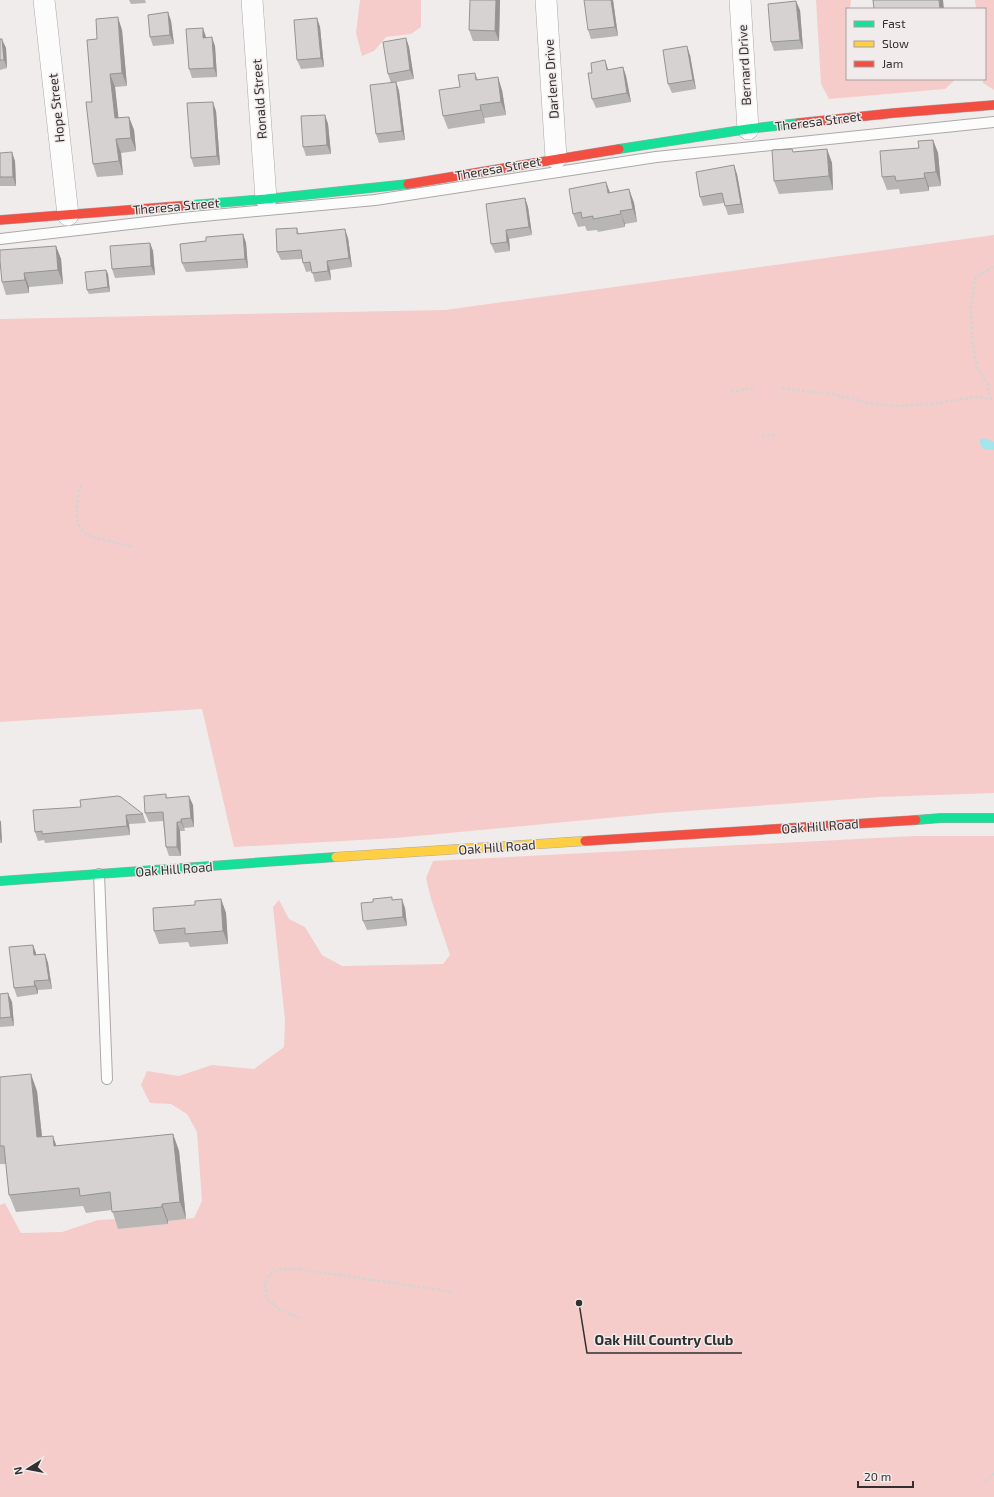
<svg xmlns="http://www.w3.org/2000/svg" width="994" height="1497" viewBox="0 0 994 1497" font-family="'Exo 2',sans-serif">
  <style>
    .green { fill: #f5ccc9 }
    .water { fill: #a3e5ea }
    .lines { fill: none; stroke-linecap: round; stroke-linejoin: round }
    .lane-casing { stroke: #aca8a8; stroke-width: 12 }
    .street-casing { stroke: #aca8a8; stroke-width: 22 }
    .fast-casing { stroke: #aca8a8; stroke-width: 10 }
    .slow-casing { stroke: #aca8a8; stroke-width: 10 }
    .jam-casing { stroke: #aca8a8; stroke-width: 10 }
    .path { stroke: #d5d4d4; stroke-width: 2.5; stroke-dasharray: 3 2; stroke-linecap: butt }
    .lane { stroke: #fdfcfc; stroke-width: 10 }
    .street { stroke: #fdfcfc; stroke-width: 21 }
    .fast { stroke: #16e098; stroke-width: 9 }
    .slow { stroke: #ffcf43; stroke-width: 9 }
    .jam { stroke: #f24e42; stroke-width: 9 }
    .wall { fill: #b8b5b5 }
    .shaded-wall { fill: #969393 }
    .building { fill: #d6d2d2; stroke: #969393 }
    .labels { text-anchor: middle; stroke-width: 3; stroke-linejoin: round; paint-order: stroke }
    .street-label { font-size: 13px; fill: #323030; stroke: #f2ebeb }
    .leader { fill: none; stroke: #323030; stroke-width: 1.5 }
    .callout-dot { fill: #323030; stroke: #f2ebeb; stroke-width: 1.5 }
    .callout-label { font-size: 14px; text-anchor: middle; font-weight: bold; fill: #323030; stroke: #f2ebeb; stroke-width: 3; stroke-linejoin: round; paint-order: stroke }
  </style>
  <rect width="100%" height="100%" fill="#f1ecec"/>
  <path class="green" d="M360,0H421V27L411,34L386,37L374,51L362,56L356,33Z
    M816,0H851L850,9H847V79H956L945,89L829,99L821,84Z
    M975,0H994V90L983,83V79H985V9H976Z
    M994,235V793L879,797L660,813L396,838L234,847L202,709L0,722V319L445,310Z
    M914,836H994V1497H0V1205L5,1203L21,1233L62,1232L98,1220L117,1219L118,1229L168,1224V1221L194,1218L202,1201L197,1132L187,1114L171,1104L150,1103L141,1085L147,1071L179,1076L212,1065L254,1069L284,1047L285,1020L273,907L279,900L289,919L305,927L322,955L342,966L443,964L450,955L431,899L426,878L433,861Z"/>
  <path class="water" d="M983,438L994,442V450L984,449L980,444V440Z"/>
  <g class="lines">
    <defs>
      <path id="lane" d="M0,239L182,218L375,200L656,157L994,122
        M99,874L107,1079"/>
      <path id="street" d="M44,0L68,215
        M252,0L266,199
        M546,0L556,158
        M740,0L748,129"/>
      <path id="fast" d="M619,149L748,129L799,123
        M192,205L266,199L408,184
        M916,820L941,818H994
        M0,881L336,857"/>
      <path id="slow" d="M336,857L585,841"/>
      <path id="jam" d="M799,123L894,113L994,105
        M408,184L619,149
        M0,220L192,205
        M585,841L916,820"/>
    </defs>
    <use href="#lane" class="lane-casing"/>
    <use href="#street" class="street-casing"/>
    <use href="#fast" class="fast-casing"/>
    <use href="#slow" class="slow-casing"/>
    <use href="#jam" class="jam-casing"/>
    <path class="path" d="M782,388L831,394L870,403L895,406L930,404L975,397L991,399L987,383L977,367L972,339L971,307L975,278L994,266
      M731,392L753,388
      M762,436L777,435
      M81,485C77,501 71,523 87,535C90,537 126,545 133,547
      M300,1318L279,1309L267,1299L265,1285L268,1275L281,1269H299L453,1292
      M985,1482L994,1473"/>
    <use href="#lane" class="lane"/>
    <use href="#street" class="street"/>
    <use href="#fast" class="fast"/>
    <use href="#slow" class="slow"/>
    <use href="#jam" class="jam"/>
  </g>
  <path class="wall" d="M129,0H145L146,3L131,4Z
    M500,0L499,41H473L469,30Z
    M613,0L618,36L591,39L588,30Z
    M800,10L803,49L774,51L771,42Z
    M168,12L171,21L174,44L153,46L150,37Z
    M317,18L320,27L324,67L301,69L297,60Z
    M122,30L127,86L115,87L118,118L129,117L134,130L136,151L121,153L123,175L97,177L93,164L92,102L97,39Z
    M206,38L215,46L217,77L192,78L189,69Z
    M406,38L409,47L414,79L391,83L388,74Z
    M0,39L6,48L7,68L0,70Z
    M690,55L696,89L672,93L668,84Z
    M623,67L626,76L631,102L596,108L592,99L608,70Z
    M475,73L478,80L502,90L506,115L484,118L485,123L448,129L443,116L460,87Z
    M396,82L399,91L405,140L379,143L376,134Z
    M216,111L220,165L194,167L191,158Z
    M325,115L328,124L331,154L306,156L303,147Z
    M933,140L938,153L941,186L929,187V191L900,194L899,189L887,190L882,177L919,148Z
    M827,149L832,163L833,190L779,194L774,181L793,152Z
    M0,153L15,161L16,186H0Z
    M737,174L744,213L728,215L724,203L703,206L700,197Z
    M629,189L634,203L637,222L625,224V227L598,232L597,230L587,231L585,226L578,227L573,214L611,193Z
    M525,198L528,207L532,235L509,239L510,251L495,253L491,244Z
    M297,228L299,234L348,238L352,267L330,270L331,280L315,282L312,271L306,272L303,263L302,259L281,260L277,252Z
    M243,234L246,243L248,268L186,272L182,263L206,241Z
    M150,243L153,251L155,275L115,278L112,269Z
    M56,246L61,259L63,284L29,287V293L6,295L2,282Z
    M106,270L108,274L110,292L89,294L87,290Z
    M166,794L167,798L193,805L194,827L184,828L185,831H180L181,856H169L166,847L163,821L149,822L145,813Z
    M33,810L143,814L146,823L129,824L130,835L45,843L44,840L38,841L35,832Z
    M0,820L2,843H0Z
    M221,899L226,913L228,944L190,947L188,942L159,944L154,931L195,905Z
    M393,900L405,908L407,926L367,930L363,921Z
    M33,945L36,955L45,954L48,963L52,989L38,990V994L17,997L14,988Z
    M0,994L12,1002L14,1026L0,1027Z
    M37,1091L42,1137L56,1146L173,1134L179,1151L186,1219L168,1221V1224L118,1229L112,1210L86,1213L83,1206L16,1212L9,1195L6,1164H0V1123Z"/>
  <path class="shaded-wall" d="M496,0H500L499,41L495,31Z
    M611,0H613L618,36L615,27Z
    M939,0H943L944,9H940Z
    M796,1L800,10L803,49L800,40Z
    M168,12L171,21L174,44L170,35Z
    M118,17L122,30L127,86L122,73Z
    M317,18L320,27L324,67L321,58Z
    M203,28L206,37V47L203,38Z
    M212,37L215,46L217,77L214,68Z
    M406,38L409,47L414,79L410,70Z
    M2,39L6,48L7,68L4,60Z
    M687,46L690,55L696,89L693,80Z
    M605,60L608,69L610,79L607,70Z
    M623,67L626,76L631,102L627,93Z
    M110,74L115,87L120,131L115,118Z
    M498,77L502,90L506,115L501,102Z
    M396,82L399,91L405,140L402,131Z
    M213,102L216,111L220,165L217,156Z
    M480,105L484,118L485,123L481,110Z
    M325,115L328,124L331,154L327,145Z
    M129,117L134,130L136,151L131,138Z
    M116,139L121,153L123,175L119,161Z
    M933,140L938,153L941,186L936,172Z
    M827,149L832,163L833,190L829,176Z
    M12,152L15,161L16,186L13,177Z
    M734,165L737,174L744,213L741,204Z
    M924,173L929,187V191L925,178Z
    M606,182L611,195L608,193Z
    M629,189L634,203L637,222L633,209Z
    M525,198L528,207L532,235L529,227Z
    M620,211L625,224V227L621,214Z
    M345,229L348,238L352,267L349,258Z
    M506,230L509,239L510,251L507,242Z
    M243,234L246,243L248,268L245,259Z
    M150,243L153,251L155,275L151,266Z
    M56,246L61,259L63,284L58,270Z
    M327,261L330,270L331,280L328,271Z
    M106,270L108,274L110,292L108,287Z
    M24,273L29,287V293L25,280Z
    M189,796L193,805L194,827L191,818Z
    M126,815L129,824L130,835L127,826Z
    M181,819L185,831L181,822Z
    M0,820L1,822L2,843L0,838Z
    M177,822L180,831L181,856L177,847Z
    M221,899L226,913L228,944L223,931Z
    M402,899L405,908L407,926L403,917Z
    M33,945L36,953L37,964L34,955Z
    M45,954L48,963L52,989L49,980Z
    M34,981L38,990V994L35,986Z
    M8,993L12,1002L14,1026L11,1017Z
    M31,1074L37,1091L44,1155L37,1137Z
    M173,1134L179,1151L186,1219L180,1202Z
    M53,1136L59,1153L54,1146Z
    M162,1204L168,1221V1224L162,1207Z"/>
  <path class="building" d="M470,0H496L495,31L469,30Z
    M584,0H611L615,27L588,30Z
    M873,0H939L940,9H874Z
    M796,1L800,40L771,42L768,4Z
    M168,12L170,35L150,37L148,15Z
    M118,17L122,73L110,74L115,118L129,117L131,138L116,139L119,161L93,164L86,102H92L87,40L97,39L96,19Z
    M317,18L321,58L297,60L294,20Z
    M203,28V38L212,37L214,68L189,69L186,29Z
    M406,38L410,70L388,74L383,42Z
    M0,39H2L4,60H0Z
    M687,46L693,80L668,84L663,50Z
    M605,60L607,70L623,67L627,93L592,99L588,73H592L591,63Z
    M475,73L476,80L498,77L501,102L480,105L481,110L443,116L439,90L460,87L458,75Z
    M396,82L402,131L376,134L370,85Z
    M213,102L217,156L191,158L187,103Z
    M325,115L327,145L303,147L301,116Z
    M933,140L936,172L924,173L925,178L896,181L895,176L882,177L880,151L919,148L918,141Z
    M792,149L793,152L827,149L829,176L774,181L772,150Z
    M12,152L13,177H0V153Z
    M734,165L741,204L725,206L722,193L700,197L696,172Z
    M606,182L608,193L629,189L633,209L620,211L621,214L593,219V216L582,218L581,212L573,214L569,189Z
    M525,198L529,227L506,230L507,242L491,244L486,204Z
    M297,228V234L345,229L349,258L327,261L328,271L312,273L310,262L303,263L301,250L277,252L276,229Z
    M243,234L245,259L182,263L180,244L206,241V237Z
    M150,243L151,266L112,269L110,246Z
    M56,246L58,270L24,273L25,280L2,282L0,261V250Z
    M106,270L108,287L87,290L85,272Z
    M166,794V798L189,796L191,818L181,819V822H177V847H166L163,812L145,813L144,796Z
    M118,796L121,797L143,814L126,815L127,826L42,834V831L35,832L33,810L81,807L80,800Z
    M392,897V900L402,899L403,917L363,921L361,903L373,902V899Z
    M221,899L223,931L185,934V928L154,931L153,908L195,905V901Z
    M33,945L34,955L45,954L49,980L34,981L35,986L14,988L9,947Z
    M8,993L11,1017L0,1018V994Z
    M31,1074L37,1137L53,1136L54,1146L173,1134L180,1202L162,1204V1207L112,1212L110,1192L80,1196L79,1188L9,1195L4,1146H0V1077Z"/>
  <g class="labels">
    <g class="street-label">
      <text transform="translate(744 65) rotate(-93)" y="5">Bernard Drive</text>
      <text transform="translate(551 79) rotate(-94)" y="5">Darlene Drive</text>
      <text transform="translate(259 99) rotate(-94)" y="5">Ronald Street</text>
      <text transform="translate(56 108) rotate(-96)" y="5">Hope Street</text>
      <text transform="translate(818 121) rotate(-7)" y="5">Theresa Street</text>
      <text transform="translate(498 168) rotate(-10)" y="5">Theresa Street</text>
      <text transform="translate(176 206) rotate(-5)" y="5">Theresa Street</text>
      <text transform="translate(820 826) rotate(-4)" y="5">Oak Hill Road</text>
      <text transform="translate(497 847) rotate(-4)" y="5">Oak Hill Road</text>
      <text transform="translate(174 869) rotate(-4)" y="5">Oak Hill Road</text>
    </g>
  </g>
  <path class="leader" d="M579 1303L587 1353H742"/>
  <circle class="callout-dot" cx="579" cy="1303" r="4"/>
  <g class="callout-label">
    <text x="664" y="1345">Oak Hill Country Club</text>
  </g>
  <rect x="846" y="8" width="140" height="72" fill="#f2ebeb" stroke="#a5a0a0"/>
  <rect x="854" y="21" width="20" height="6" fill="#16e098" stroke="#a5a0a0"/>
  <text x="882" y="28" font-size="12" fill="#323030">Fast</text>
  <rect x="854" y="41" width="20" height="6" fill="#ffcf43" stroke="#a5a0a0"/>
  <text x="882" y="48" font-size="12" fill="#323030">Slow</text>
  <rect x="854" y="61" width="20" height="6" fill="#f24e42" stroke="#a5a0a0"/>
  <text x="882" y="68" font-size="12" fill="#323030">Jam</text>
  <g transform="translate(28 1469) rotate(259)" stroke="#f2ebeb" stroke-width="3" paint-order="stroke">
  <path d="M0-3L7 15L0 10L-7 15Z" fill="#323030"/>
  <text y="-6" font-size="11" font-weight="bold" text-anchor="middle" fill="#323030">N</text>
  </g>
  <path d="M858 1481v6h55v-6" fill="none" stroke="#323030" stroke-width="2"/>
  <text x="864" y="1481" font-size="12" fill="#323030" stroke="#f2ebeb" stroke-width="3" paint-order="stroke">20 m</text>
</svg>
